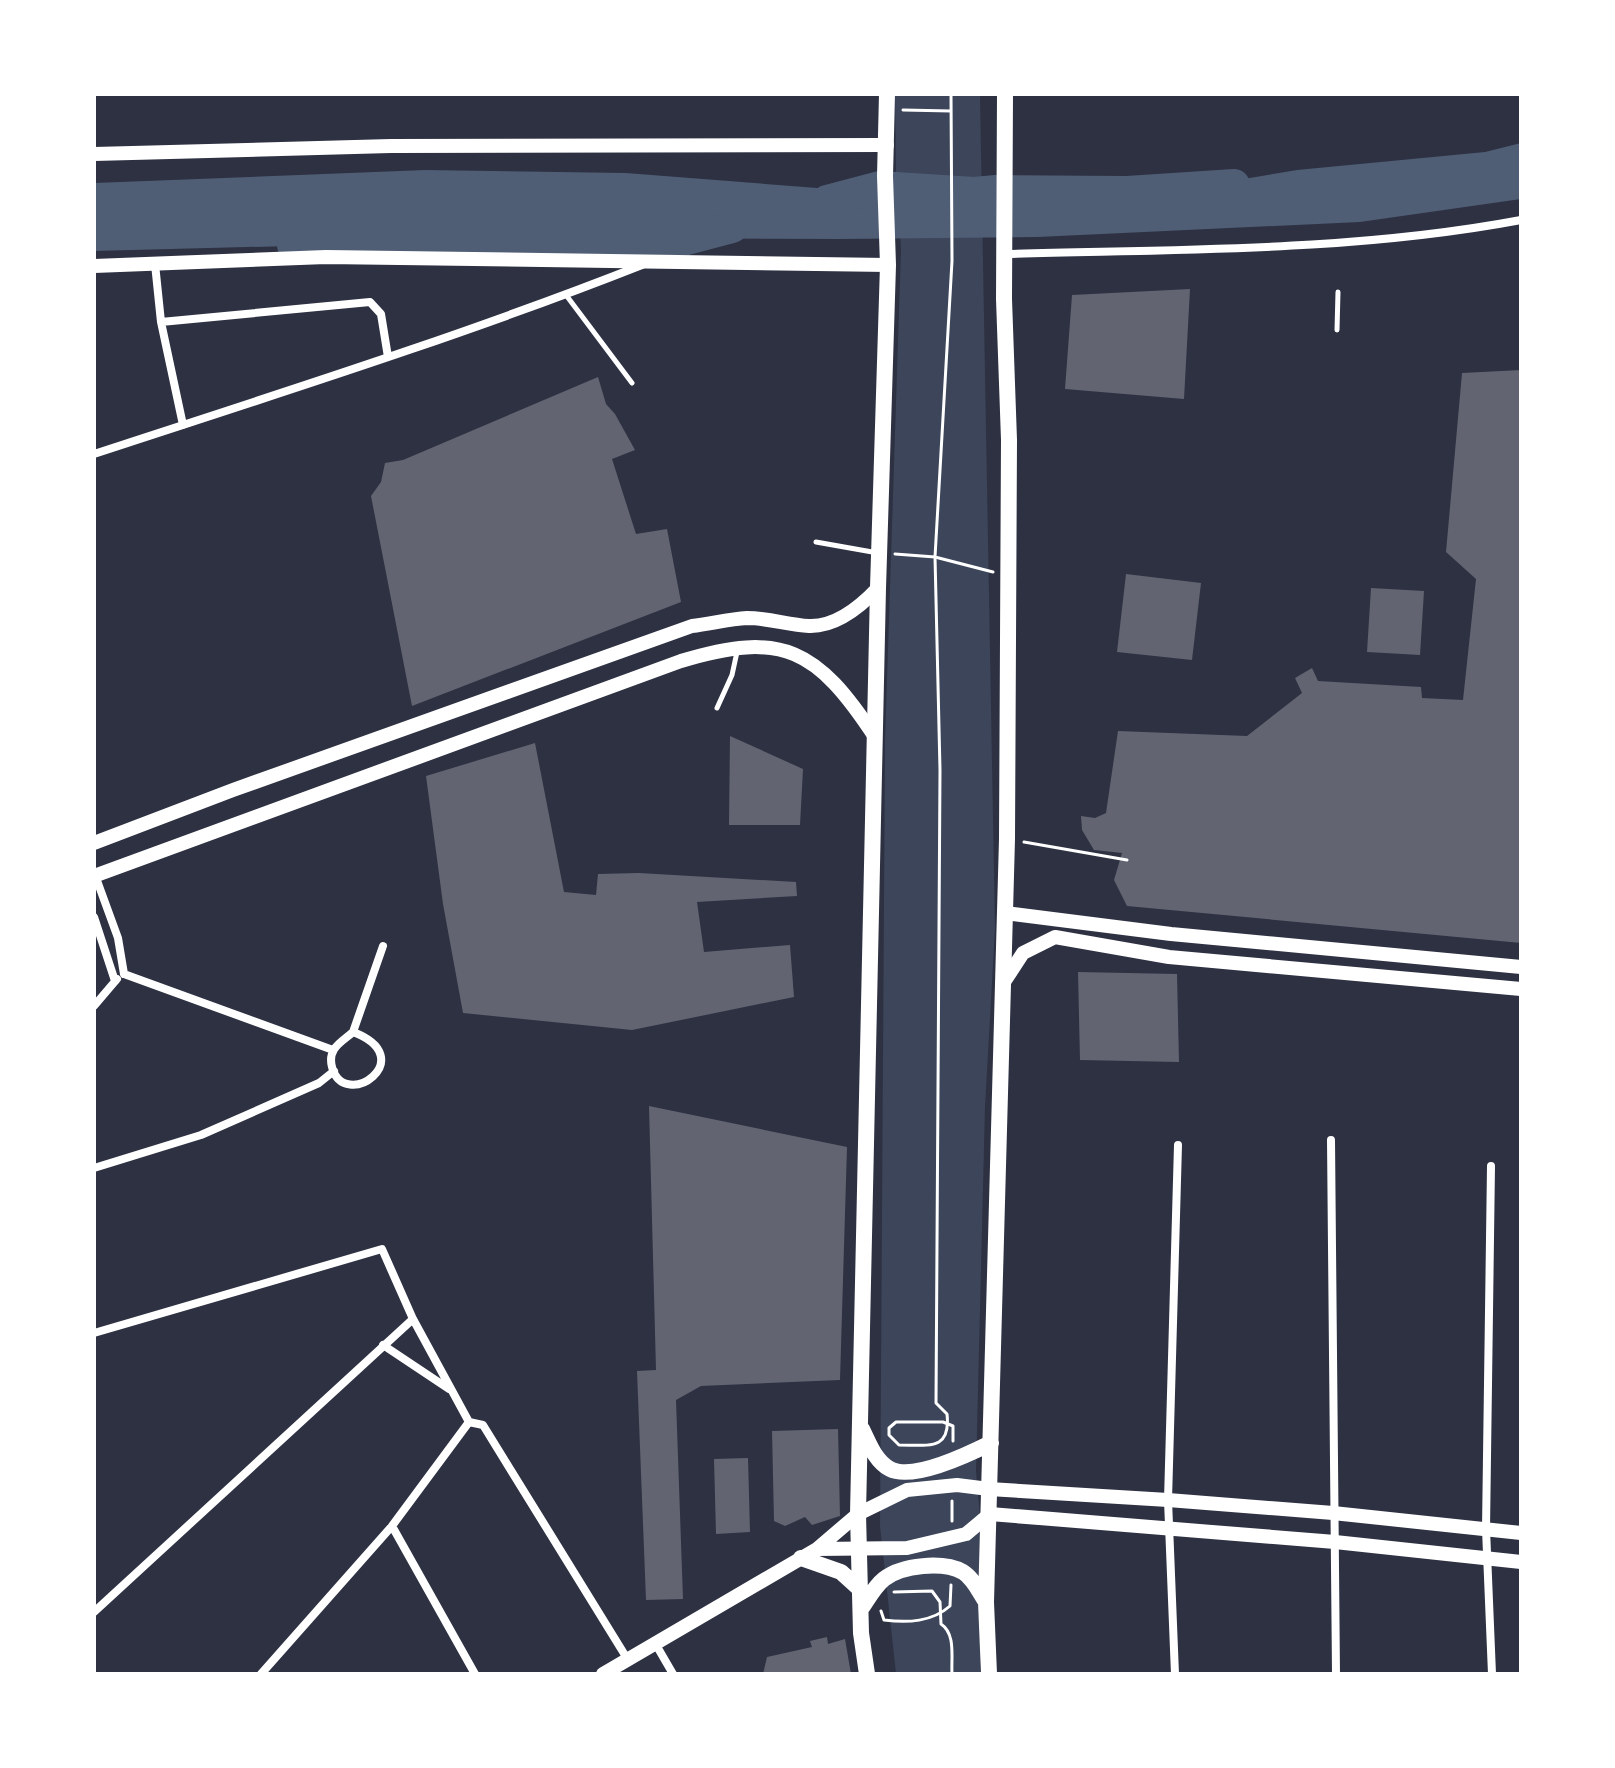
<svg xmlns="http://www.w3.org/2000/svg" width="1615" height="1768" viewBox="0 0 1615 1768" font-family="'Source Sans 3',sans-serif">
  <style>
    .green { fill: #3c4559 }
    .water { fill: #4f5d75 }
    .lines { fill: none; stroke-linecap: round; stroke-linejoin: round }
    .river { stroke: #4f5d75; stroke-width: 32 }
    .building { fill: #626471 }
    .path { stroke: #fff; stroke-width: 3 }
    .service { stroke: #fff; stroke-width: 5 }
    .minor { stroke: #fff; stroke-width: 8 }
    .tertiary { stroke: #fff; stroke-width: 14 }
    .primary { stroke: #fff; stroke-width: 16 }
  </style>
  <rect width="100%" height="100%" fill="#2d3142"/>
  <path class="green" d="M895,94H980L995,929L985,1107L976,1471L980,1518V1674H896L880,1526L885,741L901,249L896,174Z"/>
  <path class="water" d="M1521,143V199L1360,222L1038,237L842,239L600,238L94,251V183L425,170L626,173L830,189L1030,196L1172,191L1297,170L1485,152Z"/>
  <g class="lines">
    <path class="river" d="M827,201L880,187L974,193L996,191L1127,192L1234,185
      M293,245L668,244L732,227"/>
  </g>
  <path class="building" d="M1190,289L1184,399L1065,389L1072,295Z
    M1521,370V943L1127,906L1114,880L1122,853L1094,850L1082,830L1081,816L1095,818L1106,813L1118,731L1247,736L1302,693L1295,678L1312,668L1318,681L1421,687L1422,698L1463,700L1476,579L1446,552L1462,373Z
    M598,377L606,404L615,414L635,450L612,459L636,534L667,529L681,602L412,706L371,496L381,482L385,463L403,460Z
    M1126,574L1201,583L1192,660L1117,652Z
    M1371,588L1424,591L1420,655L1367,652Z
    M730,736L803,769L800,825H729Z
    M535,743L564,892L596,895L598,874L639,873L796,882L797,896L697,902L704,952L790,945L794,997L632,1030L463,1013L443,904L426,776Z
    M1078,972L1177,974L1179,1062L1080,1060Z
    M649,1106L847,1147L840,1380L701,1386L676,1400L683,1599L646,1600L637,1371L656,1370Z
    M838,1429L840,1516L812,1525L805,1517L785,1526L774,1521L772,1431Z
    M748,1458L750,1532L716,1534L714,1459Z
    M827,1637L828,1644L845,1639L851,1674H763L767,1657L812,1647L810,1641Z"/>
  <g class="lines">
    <path class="path" d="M951,94L952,261L935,557L940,770L936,1403L947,1414C951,1451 929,1445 899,1445L889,1435V1428L896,1422H943L953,1426V1441
      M903,110L951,111
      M895,554L935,557L993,572
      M1024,842L1127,860
      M952,1521V1501
      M894,1592L932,1591L940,1602L941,1624C956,1634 951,1657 952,1674
      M881,1611L884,1620C908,1623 932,1622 950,1606L951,1585"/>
    <path class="service" d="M566,295L632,383
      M1337,330L1338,292
      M816,542L878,553
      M717,708L732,675L737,652"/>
    <path class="minor" d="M1005,254C1177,249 1351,252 1521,220
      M155,264L161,322L183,425
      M161,322L370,302L381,314L388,357
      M94,454C277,394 462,336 642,265
      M95,875L118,938L124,974
      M94,917L115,981
      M124,974L333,1050
      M94,1006L117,979
      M353,1032C422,1058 344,1113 332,1067C327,1048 342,1042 353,1032Z
      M353,1032L383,946
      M1331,1140L1336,1674
      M1491,1166L1486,1529L1492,1674
      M94,1168L201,1135L319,1083L334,1071
      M94,1333L382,1249L413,1319L469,1422
      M383,1345L449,1389
      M392,1526L475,1674
      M94,1612L413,1319
      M655,1643L673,1674
      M261,1674L392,1526L469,1422L483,1425L628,1660
      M1175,1674L1168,1500L1178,1145"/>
    <path class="tertiary" d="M94,154L391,146L887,145
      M94,266L326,257L888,265
      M94,843L233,790L692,626C710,624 729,619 747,618C769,618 788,625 809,626C836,627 861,606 878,588
      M94,876L681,661C783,630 817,649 875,737
      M1005,913L1171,934L1521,967
      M1002,985L1023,953L1055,937L1169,957L1521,989
      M817,1549L907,1548L966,1534L990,1514L1335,1542L1521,1562
      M603,1674L817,1549L858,1514L907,1490L957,1485L989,1489L1168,1500L1333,1513L1521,1533"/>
    <path class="primary" d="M862,1429C869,1443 875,1461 890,1469C913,1481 969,1454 991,1443
      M801,1558L841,1572L862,1591
      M861,1609C868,1599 875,1586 884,1579C902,1565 943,1561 963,1572C973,1578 980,1593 986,1602
      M867,1674L861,1633L858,1514L878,588L888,265L885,176L887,94
      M989,1674L986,1602L1007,839L1009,440L1004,299L1005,94"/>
  </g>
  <rect width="1615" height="1768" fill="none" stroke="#ffffff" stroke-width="192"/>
</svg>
